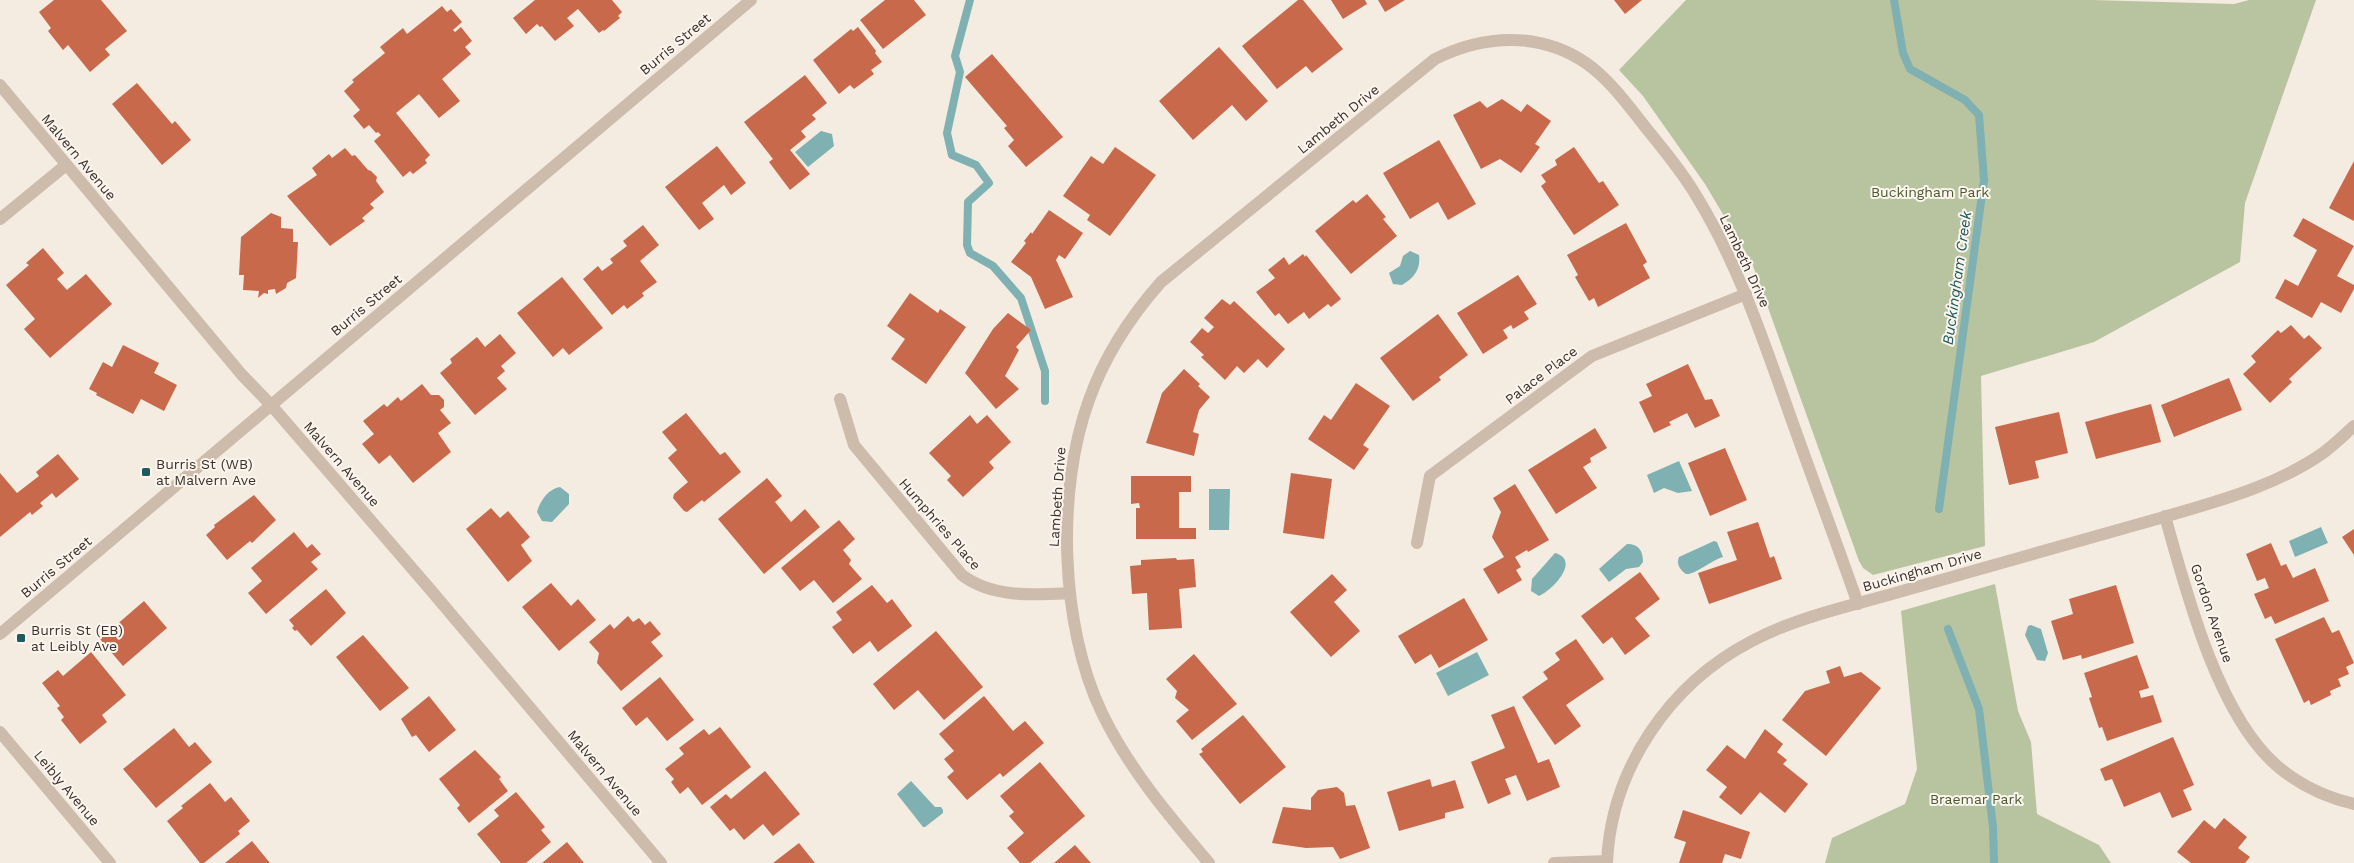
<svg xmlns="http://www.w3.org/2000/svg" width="2354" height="863" viewBox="0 0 2354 863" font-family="'Work Sans',sans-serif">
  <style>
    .green { fill: #b8c4a0 }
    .water { fill: #7fb0b2 }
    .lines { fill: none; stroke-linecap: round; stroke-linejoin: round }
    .stream { stroke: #7fb0b2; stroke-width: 8 }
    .building { fill: #c8694b }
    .minor { stroke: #cdbbac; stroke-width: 12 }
    .poi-dot { fill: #1f5a5e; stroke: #fbf5ee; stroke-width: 2 }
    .labels { text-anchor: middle; stroke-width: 4; stroke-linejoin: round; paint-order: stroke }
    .street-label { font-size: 14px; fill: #3b302b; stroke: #fbf5ee }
    .park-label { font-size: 14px; fill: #4a5a2e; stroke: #fbf5ee }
    .poi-label { font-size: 14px; fill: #3b302b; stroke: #fbf5ee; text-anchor: start }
    .water-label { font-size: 15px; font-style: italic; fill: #1f5a5e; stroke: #fbf5ee }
  </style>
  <rect width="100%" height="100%" fill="#f4ebe1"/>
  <path class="green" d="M1686,0H2092L2234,4L2249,0H2316L2245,203L2240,262L2094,342L1981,376L1985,546L1873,575L1863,568L1859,561L1752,263L1705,184L1643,96L1619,70Z
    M1995,584L2018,711L2031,742L2037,814L2099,845L2111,863H1825L1832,838L1905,804L1917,769L1901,611Z"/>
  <path class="water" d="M821,131L832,134L834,146L808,167L795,152Z
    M1410,251L1419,255C1421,269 1414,278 1402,285L1393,284L1389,273L1400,266L1403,256Z
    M1679,461L1692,491L1678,493L1664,488L1654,493L1647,475Z
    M560,487L569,494V504L552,522L542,521L537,512C540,501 548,489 560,487Z
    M1209,489H1230L1229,530H1209Z
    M2321,527L2328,543L2295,557L2289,541Z
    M1714,541L1717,542L1723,557C1710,561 1695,575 1686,574C1680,570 1676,564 1679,557Z
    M1627,544C1639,544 1643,551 1643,562L1639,567L1626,569L1609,582L1599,569Z
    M1555,553C1581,560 1553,590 1539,596L1531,591L1532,579Z
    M2031,625L2041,629L2048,653L2045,661L2037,660L2025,635L2028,626Z
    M1477,652L1489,675L1448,696L1436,673Z
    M911,781L935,807H941L943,810V813L925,827H923L897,794Z"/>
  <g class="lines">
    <path class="stream" d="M970,0L955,56L960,72L947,133L952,155L976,165L989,183L968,202L967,245L970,253L993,266L1021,298L1045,371V401
      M1894,0L1903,53L1910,69L1965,100L1979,115L1984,180L1939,509
      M1948,629L1979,709L1993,827L1994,863"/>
  </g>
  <path class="building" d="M54,0H101L127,31L105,49L110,55L90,72L68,45L63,50L48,31L51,28L39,12Z
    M535,0H612L622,12L618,16L620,18L604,31L603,30L599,33L578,9L567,18L574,26L555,41L542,26L540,27L537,24L526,34L513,18Z
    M885,0H914L926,15L883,49L860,20Z
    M1298,0H1303L1343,49L1312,73L1306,66L1277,89L1242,46Z
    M1331,0H1365L1367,4L1343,19Z
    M1378,0H1405L1385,12Z
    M1614,0H1642L1625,14Z
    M442,6L447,12L451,9L462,22L453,30L455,32L461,27L472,41L465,47L471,54L442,79L460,101L439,118L419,94L396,113L430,155L425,160L427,163L413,174L410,171L403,177L374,141L381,135L378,132L376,133L369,125L364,129L353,116L360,110L344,91L354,82L352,80L385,53L380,47L403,28L407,34Z
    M858,27L876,51L875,53L882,62L871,70L874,74L854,89L850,85L839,94L813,60L851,29L853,31Z
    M1219,47L1268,101L1246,121L1232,105L1193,140L1159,101Z
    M992,54L1063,137L1026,167L1008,146L1014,140L1004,128L1007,126L965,77Z
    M805,75L827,103L812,115L816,119L801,131L806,137L790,150L810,174L790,190L769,162L773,159L744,122Z
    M137,83L172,124L175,121L191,140L162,165L112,104Z
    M1502,99L1521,112L1527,104L1551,121L1535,144L1540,147L1521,173L1500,159L1481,169L1453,115L1480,101L1487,108Z
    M1439,140L1476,204L1448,220L1438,202L1410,219L1383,173Z
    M717,146L746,183L731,195L724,185L702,203L714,219L699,230L665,187Z
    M1115,147L1156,175L1110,236L1087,220L1090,215L1063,196L1091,156L1103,164Z
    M1574,147L1599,183L1603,181L1619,205L1574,235L1541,186L1546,182L1541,175L1557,165L1555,160Z
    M345,148L352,156L355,155L368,170L371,171L377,177L376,181L384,192L370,204L374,208L362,218L365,221L330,246L287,196L317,175L312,168L329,154L332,158Z
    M2354,161V221L2329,208Z
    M1367,194L1386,217L1383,219L1397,236L1351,274L1315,231L1353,200L1356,203Z
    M1049,210L1083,233L1065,259L1059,255L1056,260L1073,297L1045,309L1031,277L1011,262L1026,243L1024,241L1031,232L1032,234Z
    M271,213L281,217V228L293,229V242H298L296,278L287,283L286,288L276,294L275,289L268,290V294L264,293L258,298L259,291L243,290L244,275H239L241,237Z
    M2303,218L2354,246L2337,276L2354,285V289L2341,313L2321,302L2312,318L2275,298L2285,279L2298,286L2317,250L2293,236Z
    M1626,223L1647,262L1643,265L1650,278L1598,307L1594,298L1589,301L1575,277L1578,275L1567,255Z
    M643,225L659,245L640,261L657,282L642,293L644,296L627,309L624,305L612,315L583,279L598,266L602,271L613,263L610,259L627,246L623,241Z
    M43,248L64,273L57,279L67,290L86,274L112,304L50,358L24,329L35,319L6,285L29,265L26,263Z
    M1303,254L1305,257L1306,255L1341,299L1331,307L1328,304L1309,319L1304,312L1288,324L1279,313L1275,316L1256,292L1275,278L1268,270L1284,257L1289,265Z
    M1518,275L1537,304L1524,312L1529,319L1513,329L1511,325L1503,330L1508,338L1483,354L1457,313Z
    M562,277L603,328L569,355L563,348L553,357L517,313Z
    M910,293L938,313L940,309L966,327L926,384L891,359L905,339L887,326Z
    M1222,299L1230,305L1234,301L1285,349L1267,368L1258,359L1244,373L1237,366L1225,380L1201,357L1204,355L1190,342L1202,328L1208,333L1214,327L1204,318Z
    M1008,313L1031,330L1016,347L1019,350L1005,376L1019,389L996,409L965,373L993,329Z
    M1438,314L1468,355L1439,377L1441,380L1413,401L1380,358Z
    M2291,325L2304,339L2309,335L2322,348L2289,379L2292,382L2270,403L2243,374L2256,362L2251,356L2278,330L2281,333Z
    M500,334L516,353L501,366L505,371L497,378L507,389L475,415L440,373L452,363L450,359L477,337L485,347Z
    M123,345L159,363L154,373L177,385L164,411L141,399L133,414L96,395L97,393L89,389L103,362L112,367Z
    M1688,364L1705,400L1712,399L1720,416L1695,428L1687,413L1669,422L1671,425L1654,433L1639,402L1652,396L1646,384Z
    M1184,369L1200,384L1198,386L1210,397L1199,410L1193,432L1199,434L1194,456L1146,443L1162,393Z
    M2229,378L2242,410L2174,437L2161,405Z
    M1356,383L1390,406L1363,445L1369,449L1354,470L1308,439L1324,415L1331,420Z
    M422,384L431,395H439L444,400V407L440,410L451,423L438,433L451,452L413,483L390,455L379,464L362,444L374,434L363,421L384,404L387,407L398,397L401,401Z
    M2151,404L2161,442L2096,459L2085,422Z
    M2059,412L2068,453L2035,461L2039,478L2009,485L1995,427Z
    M686,413L720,455L725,452L741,472L704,502L702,500L687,512L684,511L673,498L674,494L688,482L668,458L677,450L662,432Z
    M970,415L977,424L987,415L1011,442L989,462L994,468L963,497L947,480L951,476L929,453Z
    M1595,428L1607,448L1590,458L1591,462L1583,467L1597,488L1556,514L1528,470Z
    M1725,448L1747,500L1710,516L1688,463Z
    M58,454L79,479L56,498L52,493L40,503L43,506L32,515L30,512L0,537V473L17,493L39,476L36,472Z
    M1291,473L1332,479L1324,539L1283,533Z
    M1131,476H1191V492H1179V528H1196V539H1136V508H1140L1139,503L1131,504Z
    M767,478L782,496L775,502L791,522L805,509L820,527L764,574L718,519Z
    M1515,484L1549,540L1528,552L1527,550L1515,557L1521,567L1516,570L1522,580L1498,594L1483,569L1504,557L1492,537L1501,512L1493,498Z
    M254,495L276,520L252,543L250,541L227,560L206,535L215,527L214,525Z
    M491,508L500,518L508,511L530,537L521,545L532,561L508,582L466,529Z
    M839,520L855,539L843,550L851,560L849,564L862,579L833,603L814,580L800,591L781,568Z
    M1758,522L1770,558L1774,556L1782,579L1709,604L1698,573L1737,560L1727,532Z
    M2354,529V555L2342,537Z
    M294,532L307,548L312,544L321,554L311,562L318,569L266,614L248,593L262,581L251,568Z
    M2271,543L2281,566L2286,564L2293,578L2315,568L2329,601L2275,624L2271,616L2265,619L2254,594L2269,588L2265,578L2257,581L2246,554Z
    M1176,558L1177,560L1194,559L1196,587L1179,589L1182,628L1149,630L1147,593L1132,594L1130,566L1141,565V560Z
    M1640,572L1660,599L1635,618L1650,636L1625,655L1612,637L1603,644L1581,616Z
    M1332,574L1347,590L1334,602L1360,631L1331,657L1290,612Z
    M551,583L571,606L578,599L596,620L559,651L522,607Z
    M872,585L887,603L892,599L912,626L878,652L870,641L853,654L832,627L842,620L836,612Z
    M2116,585L2134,643L2082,659L2081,655L2063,660L2051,621L2073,614L2069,599Z
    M326,589L346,613L311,646L297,630L295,631L292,628L294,626L289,620Z
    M1464,598L1488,640L1439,668L1431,654L1415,664L1398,636Z
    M144,601L167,628L123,666L100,639Z
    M628,616L633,622L639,618L645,625L650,621L661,634L651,642L663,656L621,691L597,663L599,653L589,642L610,624L614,629Z
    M2324,617L2332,633L2339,630L2354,663L2346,667L2349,674L2338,679L2341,686L2330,691L2331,695L2311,705L2309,700L2304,703L2275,639Z
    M936,631L983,687L944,720L918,690L894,710L873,684Z
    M363,635L409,688L380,711L336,657Z
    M1576,639L1604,679L1566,705L1581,726L1555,745L1522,697L1548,679L1543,672L1560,660L1555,653Z
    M91,652L126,695L102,715L107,722L80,744L61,720L64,717L57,708L60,706L42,683L58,670L63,676Z
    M1194,654L1237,704L1192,740L1176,721L1189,710L1175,698L1177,691L1166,679Z
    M2137,655L2149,688L2139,691L2141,698L2153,695L2162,722L2107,741L2102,727L2099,728L2089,698L2092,697L2084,673Z
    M1840,666L1844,677L1861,672L1881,688L1826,756L1782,720L1805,691L1830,683L1826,671Z
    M660,677L694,720L667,741L647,717L636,726L622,708Z
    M429,696L456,730L429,752L416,735L412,737L401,719Z
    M984,696L1013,731L1025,721L1044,743L1003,777L1000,773L967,800L947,777L954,771L944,759L954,751L939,734Z
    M1514,706L1538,763L1549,759L1560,787L1527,801L1516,775L1505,779L1511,794L1488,804L1471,762L1505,748L1491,715Z
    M1243,715L1286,767L1240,804L1199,754L1203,752L1201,749Z
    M720,727L751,767L702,805L688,787L680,794L671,782L674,779L665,769L684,754L679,748L704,729L709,735Z
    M174,728L189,747L195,742L212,762L156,808L123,769Z
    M1765,729L1783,744L1777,752L1787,760L1783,764L1808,784L1785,813L1760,792L1741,815L1719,797L1727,787L1706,770L1727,745L1745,759Z
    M2173,737L2194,785L2183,790L2192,810L2172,818L2160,792L2124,807L2112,779L2105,781L2100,769Z
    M475,750L501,777L499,779L508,791L469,823L457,808L460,805L439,779Z
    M1040,762L1085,816L1030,863H1020L1007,848L1024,833L1009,816L1014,812L1000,796Z
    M765,771L800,814L773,836L763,824L744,840L734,828L730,831L710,807L726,794L731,799Z
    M1430,779L1432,787L1455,780L1464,808L1445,813V818L1399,831L1387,792Z
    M210,783L225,802L231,797L250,821L238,831L240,834L204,863H200L167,821L183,808L181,806Z
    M1337,787L1344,793L1346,806L1355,805L1370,848L1340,859L1333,847L1306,848L1272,843L1283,807L1311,810V798L1318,790Z
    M516,792L545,827L541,830L551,842L526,863H501L477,834L499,816L494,810Z
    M1683,810L1750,832L1741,859L1725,854L1722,863H1679L1686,842L1674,838Z
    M2224,818L2247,837L2238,848L2250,857L2245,863H2191L2177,852L2204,820L2215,829Z
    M252,841L270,863H225Z
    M567,842L584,863H542Z
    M799,843L815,863H773Z
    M1075,845L1091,863H1054Z"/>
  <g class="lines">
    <path class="minor" d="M0,85L242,375L271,405L429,588L661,863
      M0,219L66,165
      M840,399L854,445L962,575C992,598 1033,595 1069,593
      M2165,516C2186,591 2217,713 2276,765C2299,785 2325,797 2354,804
      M1417,543L1430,476L1592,356L1746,294
      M0,634L751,0
      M0,732L110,863
      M1209,863C1169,816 1129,769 1102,713C1060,626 1056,490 1089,400C1105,355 1130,317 1161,282L1435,59C1483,35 1539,31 1586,63C1610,80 1628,105 1646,128C1664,150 1683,173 1697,197C1739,266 1764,342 1791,418C1813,480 1836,541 1858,604
      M1554,863L1607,861
      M1607,863C1611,769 1669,684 1752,641C1799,616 1855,605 1906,590C1992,566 2078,542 2164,517C2218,501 2276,486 2323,453C2334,445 2344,435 2354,426"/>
  </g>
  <g class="poi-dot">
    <rect x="141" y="467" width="10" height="10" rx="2.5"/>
    <rect x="16" y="633" width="10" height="10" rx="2.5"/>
  </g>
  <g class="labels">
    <g class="street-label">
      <text transform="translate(675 44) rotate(-40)" y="5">Burris Street</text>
      <text transform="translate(1338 119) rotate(-39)" y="5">Lambeth Drive</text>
      <text transform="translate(79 157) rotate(50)" y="5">Malvern Avenue</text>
      <text transform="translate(1745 261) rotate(65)" y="5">Lambeth Drive</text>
      <text transform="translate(366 305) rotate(-40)" y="5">Burris Street</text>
      <text transform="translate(1541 375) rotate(-37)" y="5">Palace Place</text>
      <text transform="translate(342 464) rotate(49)" y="5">Malvern Avenue</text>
      <text transform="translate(1057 497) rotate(-86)" y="5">Lambeth Drive</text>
      <text transform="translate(940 524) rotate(49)" y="5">Humphries Place</text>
      <text transform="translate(56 567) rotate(-40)" y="5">Burris Street</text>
      <text transform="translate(1922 570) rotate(-16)" y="5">Buckingham Drive</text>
      <text transform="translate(2212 613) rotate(71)" y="5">Gordon Avenue</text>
      <text transform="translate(605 773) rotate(50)" y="5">Malvern Avenue</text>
      <text transform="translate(67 788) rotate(50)" y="5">Leibly Avenue</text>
    </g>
    <g class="park-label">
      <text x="1930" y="197">Buckingham Park</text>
      <text x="1976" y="804">Braemar Park</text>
    </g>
    <g class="poi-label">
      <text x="156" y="469">Burris St (WB)<tspan x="156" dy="16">at Malvern Ave</tspan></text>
      <text x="31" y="635">Burris St (EB)<tspan x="31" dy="16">at Leibly Ave</tspan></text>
    </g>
    <g class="water-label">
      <text transform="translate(1957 278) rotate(-82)" y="5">Buckingham Creek</text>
    </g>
  </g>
</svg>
